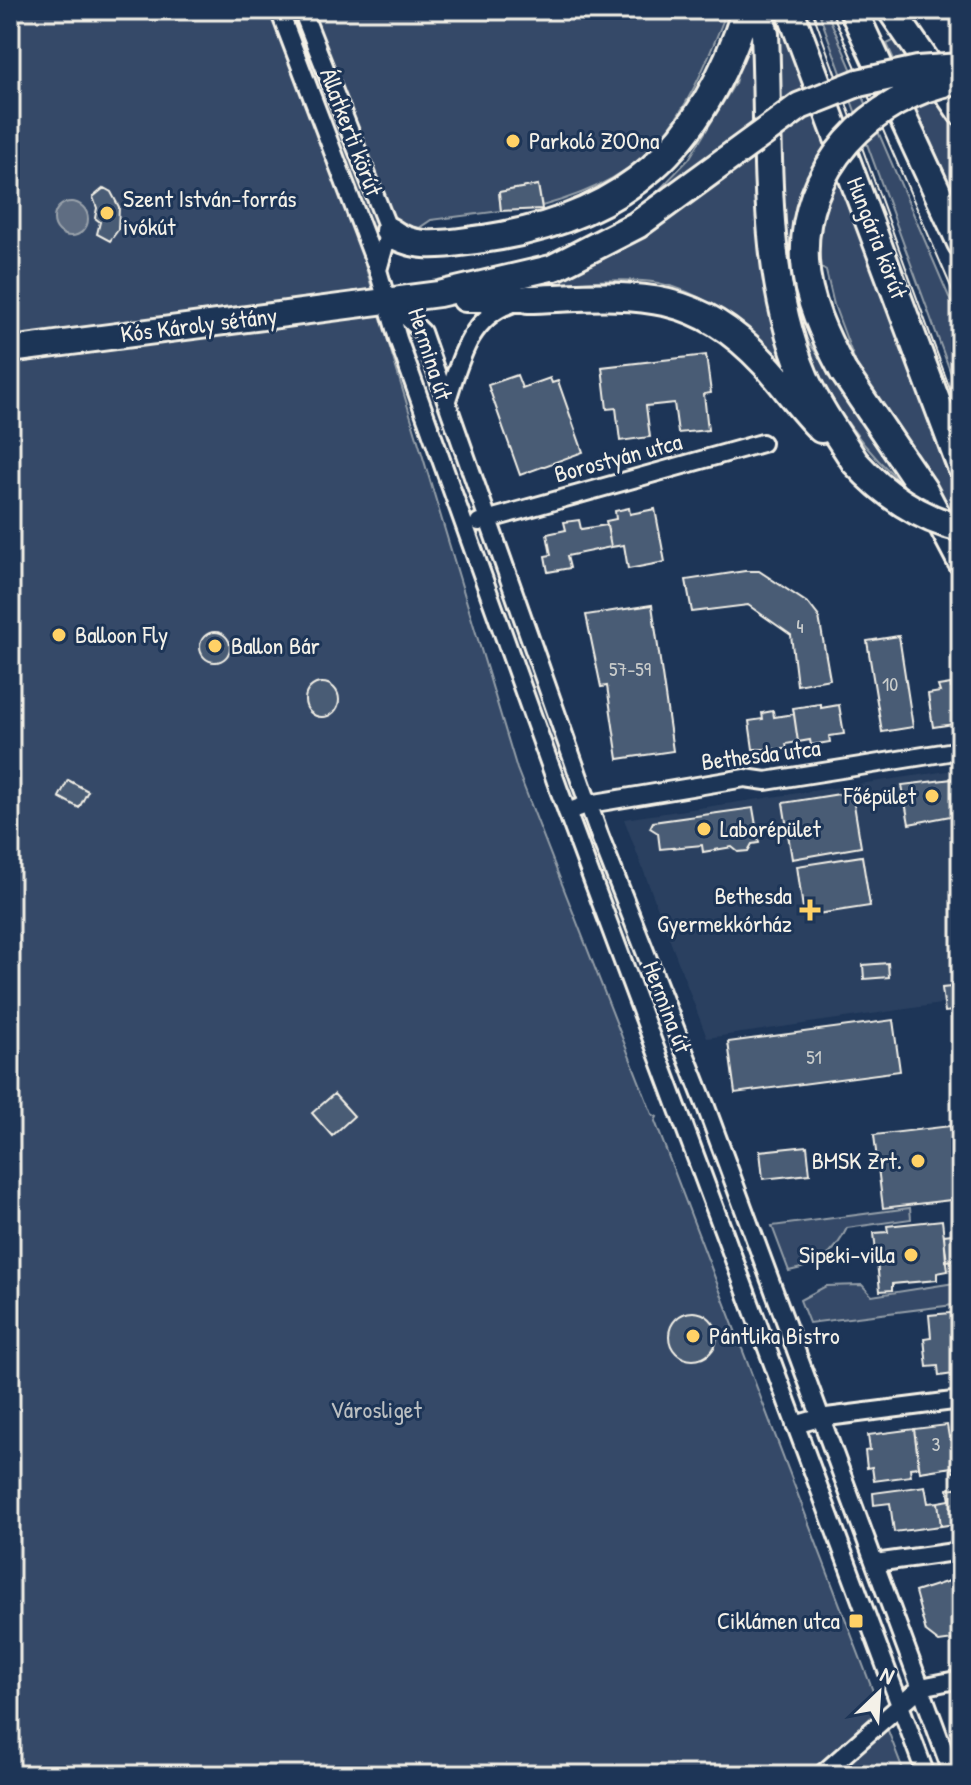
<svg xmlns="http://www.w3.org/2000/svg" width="971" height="1785" viewBox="0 0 971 1785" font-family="'Patrick Hand',sans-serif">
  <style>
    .built { fill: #2a4060 }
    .green { fill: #354a67; stroke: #949ea8; stroke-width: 2 }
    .water { fill: #5e6d82; stroke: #9aa2ab; stroke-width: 2 }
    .building { fill: #485b74; stroke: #f4f1e8; stroke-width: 2 }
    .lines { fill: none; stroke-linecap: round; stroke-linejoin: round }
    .street-casing { stroke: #f4f1e8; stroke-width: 22 }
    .secondary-casing { stroke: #f4f1e8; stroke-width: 30 }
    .primary-casing { stroke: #f4f1e8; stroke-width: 32 }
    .street { stroke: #1d3557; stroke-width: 16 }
    .secondary { stroke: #1d3557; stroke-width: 24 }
    .primary { stroke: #1d3557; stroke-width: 26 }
    .tram { stroke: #f4f1e8; stroke-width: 2 }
    .primary-bridge-casing { stroke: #f4f1e8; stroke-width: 32; stroke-linecap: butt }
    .primary-bridge { stroke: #1d3557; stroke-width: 26 }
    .poi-dot { fill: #ffd166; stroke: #1d3557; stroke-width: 3 }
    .labels { text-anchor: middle; stroke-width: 6; stroke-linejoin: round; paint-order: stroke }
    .number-label { font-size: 20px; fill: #c9cccb }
    .street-label { font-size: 24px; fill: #f4f1e8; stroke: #1d3557 }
    .poi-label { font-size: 24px; fill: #f4f1e8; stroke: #1d3557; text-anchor: start }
    .park-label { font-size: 24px; fill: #bbbfc1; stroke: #1d3557 }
  </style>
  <rect width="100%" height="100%" fill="#1d3557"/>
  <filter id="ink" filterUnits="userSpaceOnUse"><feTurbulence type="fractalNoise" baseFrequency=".0125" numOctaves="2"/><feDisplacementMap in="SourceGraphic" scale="16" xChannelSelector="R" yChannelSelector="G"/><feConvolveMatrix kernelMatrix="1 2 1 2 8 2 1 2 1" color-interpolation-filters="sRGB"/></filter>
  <g filter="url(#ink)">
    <path class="built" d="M961,769V1001L707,1038L624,819Z"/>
    <path class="green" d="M10,10H724L723,21C683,123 654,175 542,206L538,185L499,192L501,211L431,220L365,265L517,769L652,1114L657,1117L655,1121L905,1775H10Z
      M775,10H785L961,488V538L910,447L856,364L834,305L826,271L786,244Z
      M818,10H826L961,325V376L953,379Z
      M753,15L794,378C759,336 713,294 658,283C623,276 564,284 527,287L525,281L607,256L659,227L656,193L689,159L735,83Z
      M901,37L961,131V209L887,44Z
      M808,341L909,488C861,451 828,399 804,343Z
      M910,1208L911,1219L847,1228C833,1257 820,1265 789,1271L772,1226Z
      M961,1282V1304L809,1323L800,1300L826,1286L862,1285L872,1296Z"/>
    <path class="water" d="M54 219a17 17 0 1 1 34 0a17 17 0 1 1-34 0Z"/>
    <path class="building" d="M538,185L542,209L501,211L499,192Z
      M104,188L111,192L119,207L118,230L110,241L97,234L100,222L95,218L97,208L93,197Z
      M706,355L711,393L704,394L708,430L678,433L674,403L646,406L650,437L620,441L616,408L607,409L602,367Z
      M517,375L522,388L550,378L552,383L558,381L583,452L520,475L488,385Z
      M629,508L630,514L655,509L665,562L628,569L624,545L611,547L606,521L616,519L615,511Z
      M579,520L581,529L607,525L611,547L567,556L570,568L548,572L545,556L551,555L547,534L566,530L564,522Z
      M745,571H759L809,604L819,617L830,679L797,685L791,635L748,605L692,612L686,580Z
      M652,605L673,751L618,759L607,686L601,687L586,615Z
      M200 647a15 15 0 1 1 30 0a15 15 0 1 1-30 0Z
      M899,636L913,727L882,732L867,641Z
      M305 700a17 17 0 1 1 34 0a17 17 0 1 1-34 0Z
      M951,684V688L961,687V723L933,727L928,694L940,692L938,686Z
      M821,704V708L839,705L844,734L829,736L830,742L811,745L810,740L798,742L793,708Z
      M773,711L774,717L794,714L798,742L786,744L787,749H753L749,721L763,719L762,713Z
      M961,778V814L909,824L902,785Z
      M68,780L88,791L79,808L59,797Z
      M852,792L861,847L792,859L783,803Z
      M753,808L759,843L752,844L748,851L738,852L732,847L703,852L702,845L660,849L658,833L650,828L653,822Z
      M862,856L870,906L804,916L797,866Z
      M888,963L889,977L864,979L863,965Z
      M961,986V1010L945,1012L942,988Z
      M893,1020L900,1071L735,1093L728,1042Z
      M334,1094L354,1116L332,1136L312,1113Z
      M950,1126L953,1146L957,1145L959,1199L883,1208L874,1135Z
      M807,1146L810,1174L763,1179L760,1151Z
      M942,1220L948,1271L937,1273V1280L892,1284V1290L880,1291L874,1233L888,1232L887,1226Z
      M961,1233V1259L946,1261L944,1235Z
      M961,1312V1373L939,1376L938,1366L927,1367L924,1338L931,1337L929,1315Z
      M669 1336a24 24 0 1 1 48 0a24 24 0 1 1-48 0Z
      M947,1425L949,1437L954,1436L956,1452L961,1451V1471L953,1472L952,1467L920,1472L914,1429Z
      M914,1429L919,1467L910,1468L911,1476L874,1481L872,1467L867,1468L865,1451L870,1450L868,1435Z
      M925,1486L928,1503L938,1502L941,1526L894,1532L890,1503L874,1505L873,1493Z
      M961,1487V1523L941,1526L938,1502L950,1500L948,1489Z
      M949,1581L951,1585L956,1584L961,1605V1639L939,1642L926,1632L915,1592Z"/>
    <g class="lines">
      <defs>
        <path id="street" d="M279,10L378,270L398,339L559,790L926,1775
          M302,10L389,231L378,270
          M389,300L422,332L599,834L706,1107L953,1775
          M447,400C460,361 469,318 511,304
          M479,522L762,443
          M567,812L589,804L745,778L766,781L961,750
          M795,1425L819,1418L961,1400
          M875,1563L961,1551
          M821,1775L921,1687L961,1679"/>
        <path id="secondary" d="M465,299H528
          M10,350L439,294L555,267"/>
        <path id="primary" d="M758,10L765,34C770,146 760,274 805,378C818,408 838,435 855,462
          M790,10L961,467
          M853,10L961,243
          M891,10L961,112
          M389,231C416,252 450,243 483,239C626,218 703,147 746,10
          M528,299C627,296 691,284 765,364C785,385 800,409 821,429
          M843,371L923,489L961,561"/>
      </defs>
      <use href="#street" class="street-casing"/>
      <use href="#secondary" class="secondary-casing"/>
      <use href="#primary" class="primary-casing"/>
      <use href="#street" class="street"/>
      <use href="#secondary" class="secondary"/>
      <use href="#primary" class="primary"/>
      <path class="tram" d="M812,10L961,419
        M831,10L961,310"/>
      <defs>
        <path id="primary-bridge" d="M555,267L637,225L800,106L858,83L918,70L961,67
          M843,371C825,337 807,300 805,261C800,169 871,96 957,80
          M855,462C883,493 920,519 961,528"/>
      </defs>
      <use href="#primary-bridge" class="primary-bridge-casing"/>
      <use href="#primary-bridge" class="primary-bridge"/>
    </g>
  </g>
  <g class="poi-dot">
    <circle cx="513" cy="141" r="8"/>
    <circle cx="107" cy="213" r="8"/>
    <circle cx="59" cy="635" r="8"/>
    <circle cx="215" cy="646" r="8"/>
    <circle cx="932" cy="796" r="8"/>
    <circle cx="704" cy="829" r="8"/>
    <path d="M806 898h8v8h8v8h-8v8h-8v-8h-8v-8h8z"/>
    <circle cx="918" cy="1161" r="8"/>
    <circle cx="911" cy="1255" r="8"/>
    <circle cx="693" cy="1336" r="8"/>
    <rect x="848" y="1613" width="16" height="16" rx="4"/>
  </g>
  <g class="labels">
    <g class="number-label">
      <text x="800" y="633">4</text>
      <text x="630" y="676">57-59</text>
      <text x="890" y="691">10</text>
      <text x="814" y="1064">51</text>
      <text x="936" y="1451">3</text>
    </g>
    <g class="street-label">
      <text transform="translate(351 132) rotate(69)" y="8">Állatkerti körút</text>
      <text transform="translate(877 238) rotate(69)" y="8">Hungária körút</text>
      <text transform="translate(199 325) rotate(-7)" y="8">Kós Károly sétány</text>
      <text transform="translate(430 354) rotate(72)" y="8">Hermina út</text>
      <text transform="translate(618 458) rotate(-15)" y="8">Borostyán utca</text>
      <text transform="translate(761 755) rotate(-7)" y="8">Bethesda utca</text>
      <text transform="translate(667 1007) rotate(69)" y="8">Hermina út</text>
    </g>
    <g class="poi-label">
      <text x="529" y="149">Parkoló ZOOna</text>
      <text x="123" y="207">Szent István-forrás<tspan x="123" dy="28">ivókút</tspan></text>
      <text x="75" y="643">Balloon Fly</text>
      <text x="231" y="654">Ballon Bár</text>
      <text x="916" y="804" text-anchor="end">Főépület</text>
      <text x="720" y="837">Laborépület</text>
      <text x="792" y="904" text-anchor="end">Bethesda<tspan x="792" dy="28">Gyermekkórház</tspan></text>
      <text x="902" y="1169" text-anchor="end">BMSK Zrt.</text>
      <text x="895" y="1263" text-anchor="end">Sipeki-villa</text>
      <text x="709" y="1344">Pántlika Bistro</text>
      <text x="840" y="1629" text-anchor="end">Ciklámen utca</text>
    </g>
    <g class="park-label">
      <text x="376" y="1418">Városliget</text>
    </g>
  </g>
  <rect width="971" height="1785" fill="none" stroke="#1d3557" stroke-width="40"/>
  <rect x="20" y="20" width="931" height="1745" fill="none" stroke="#f4f1e8" stroke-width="3" filter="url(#ink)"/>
  <g transform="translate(879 1693) rotate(25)" stroke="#1d3557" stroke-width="6" paint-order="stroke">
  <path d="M0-6L14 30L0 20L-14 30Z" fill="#f4f1e8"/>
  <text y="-12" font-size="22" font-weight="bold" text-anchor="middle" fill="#f4f1e8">N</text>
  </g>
</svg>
